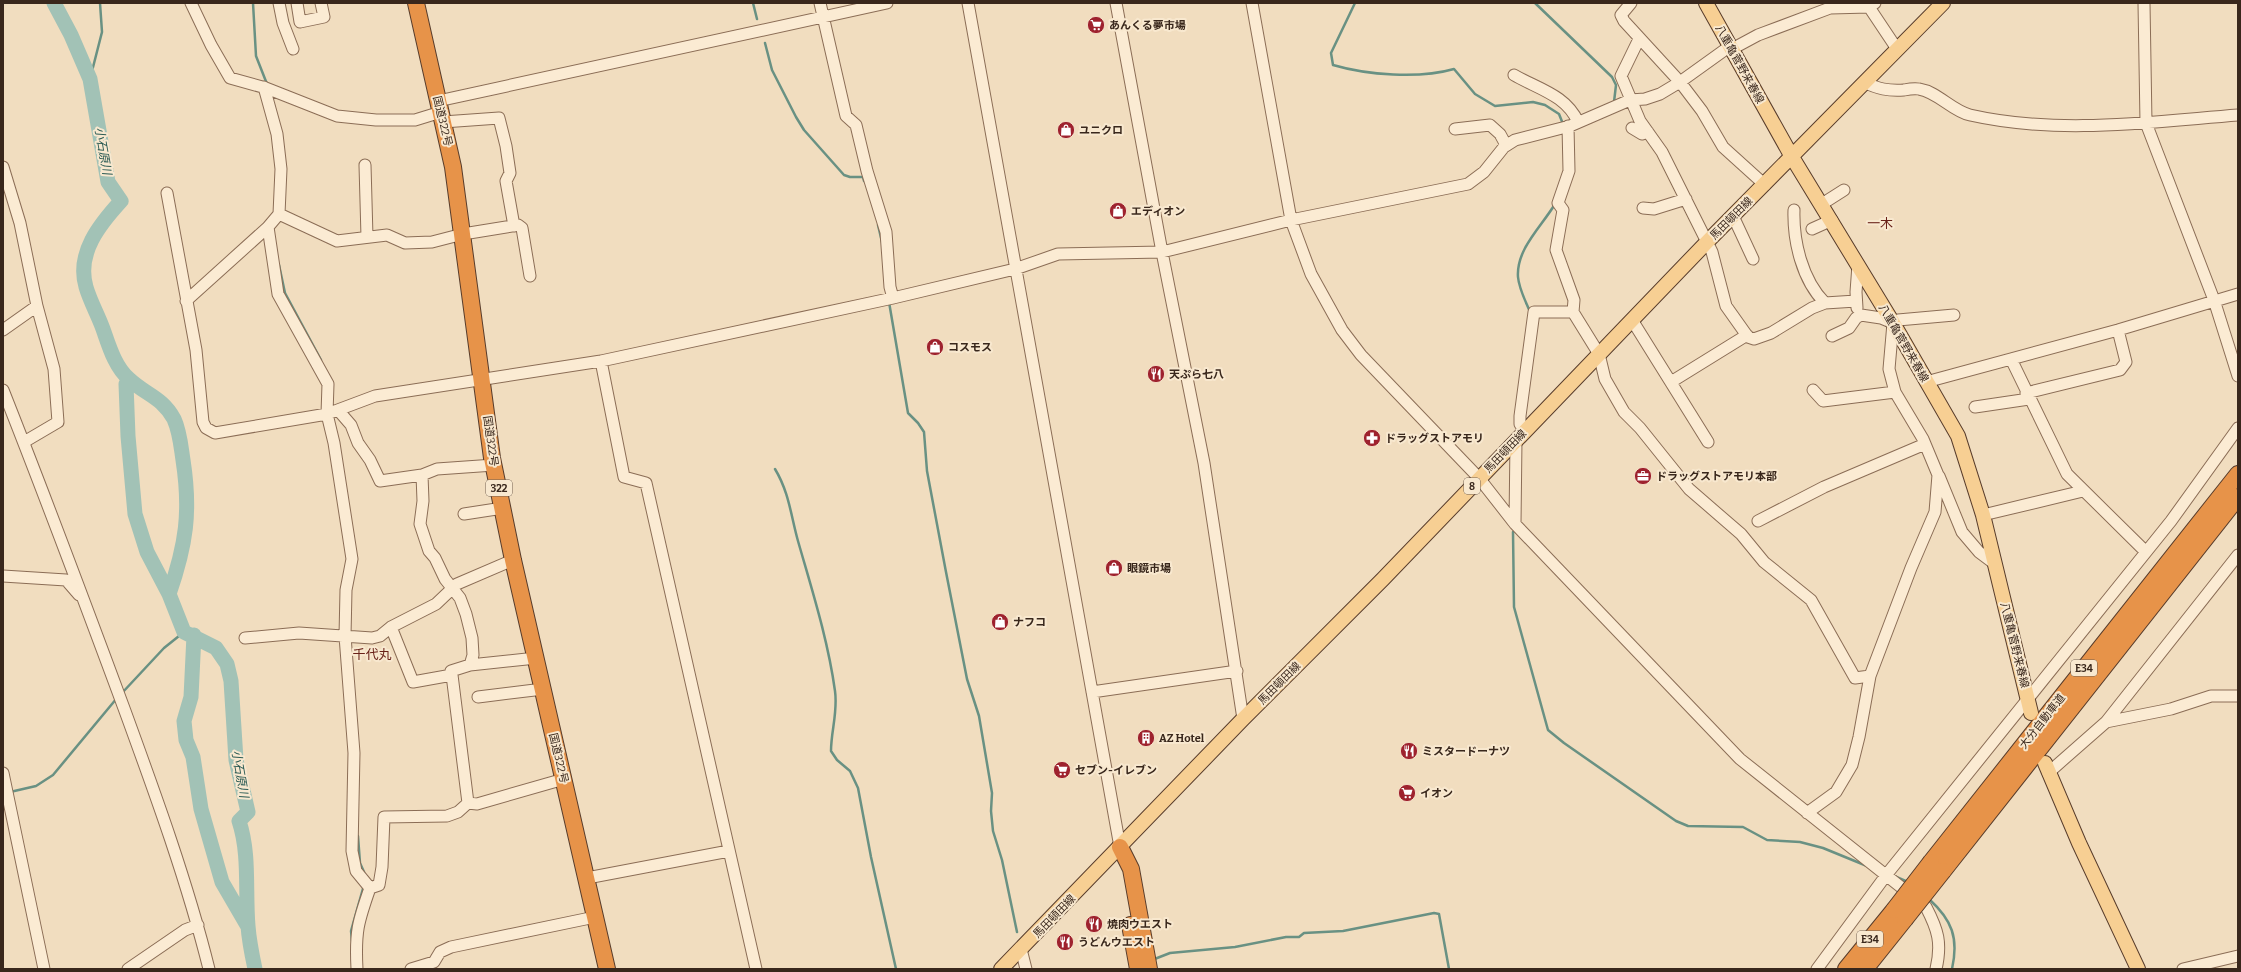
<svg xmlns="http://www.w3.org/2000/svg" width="2241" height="972" viewBox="0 0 2241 972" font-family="Bitter,'Noto Sans JP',serif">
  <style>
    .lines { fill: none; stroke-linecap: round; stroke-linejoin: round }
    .stream { stroke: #699183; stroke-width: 2.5 }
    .river { stroke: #a2c2b6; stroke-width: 15 }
    .minor-casing { stroke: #8b6d56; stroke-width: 13 }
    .major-casing { stroke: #583c2b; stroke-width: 16 }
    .highway-casing { stroke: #583c2b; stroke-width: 18 }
    .minor { stroke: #fbebd3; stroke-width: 11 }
    .major { stroke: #f7cf93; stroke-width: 14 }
    .highway { stroke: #e79349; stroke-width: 16 }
    .highway-bridge-casing { stroke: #583c2b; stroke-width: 18; stroke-linecap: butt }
    .highway-bridge { stroke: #e79349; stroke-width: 16 }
    .labels { text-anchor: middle; stroke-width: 4; stroke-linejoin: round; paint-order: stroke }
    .shield { fill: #f8e8cf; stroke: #726152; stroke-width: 1 }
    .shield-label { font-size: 10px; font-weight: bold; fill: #39271c }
    .poi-label { font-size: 11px; font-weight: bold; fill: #39271c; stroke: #f8e8cf; text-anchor: start }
    .street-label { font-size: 11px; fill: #39271c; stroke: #f8e8cf }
    .water-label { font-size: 12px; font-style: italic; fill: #2a5a53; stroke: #f8e8cf }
    .quarter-label { font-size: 13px; fill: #692118; stroke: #f8e8cf }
  </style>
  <rect width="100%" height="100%" fill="#f1ddbf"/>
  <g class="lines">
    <path class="stream" d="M253,3L256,56L267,84
      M753,3L757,19
      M1355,3L1331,53L1333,65C1367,75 1419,79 1454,69L1475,94L1495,106L1533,102L1545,105L1559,114L1563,124
      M1535,3L1612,77L1616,85L1614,102
      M765,43L772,70L796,117L804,130L844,175L850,177H863L864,181
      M90,79L102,32L100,3
      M878,225L882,242
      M279,265L285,293L321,360
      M889,302L908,413L918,423L924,432L927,471L946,572L967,679L979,716L992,793L991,811L993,831L1002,860L1017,932
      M1530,312C1526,302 1519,289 1518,277C1516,249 1542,226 1555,204
      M775,469C789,492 791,516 798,541C812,590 828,640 835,691C838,712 831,731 831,751L837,760L850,771L858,788L871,857L896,969
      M1513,532L1514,607L1548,730L1564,743L1676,821L1688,826L1743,827L1767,840L1800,842L1823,848L1867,866
      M122,693L164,648L184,632
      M10,792L36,786L53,775L117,698
      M358,836L360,863L364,872
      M1894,876L1908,882
      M1929,899C1952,920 1959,938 1952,969
      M352,941L351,931L364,885
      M1152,960L1170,953L1235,947L1286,937H1299L1304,933L1343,931L1434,913L1439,914L1449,969"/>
    <path class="river" d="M54,3L71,35L90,79L108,182L121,201C100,224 76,253 86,287C90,301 98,315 103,329C109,346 115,367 129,379C146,395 162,397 174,419C180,432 181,447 183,460C191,512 186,545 169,594
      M129,379L126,384L128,436L135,514L147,552L169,594L184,632L216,648L227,664L231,681L236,760L248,812L239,821C250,854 245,891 248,926C249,940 252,955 255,969
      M194,635L191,697L184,721L186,740L193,757L201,809L222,882L247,925"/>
    <defs>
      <path id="minor" d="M191,3L211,45L230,78L266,88L337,116L376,120H415L441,112
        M279,3L283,23L293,49
        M297,3L300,22L324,17L321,3
        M820,3L846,116L856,125L867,171L886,232L890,287L893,298
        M968,3L1120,847
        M1252,3L1291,220L1311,274L1342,330L1361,355L1479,478L1515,524L1740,759L1926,907C1938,930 1942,943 1936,969
        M1631,3L1621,15L1624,21L1680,82L1702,111L1723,147L1765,185
        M2144,3L2146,123L2214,300L2238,376
        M1869,7L1897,49
        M1639,39L1621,76L1640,121L1662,152L1712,252L1726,306L1748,337L1754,339L1771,333L1812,308L1825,303L1856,301
        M1732,49L1758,35L1830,8L1869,7L1875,3
        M1514,75C1538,89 1566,95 1578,122
        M1864,82C1878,89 1888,91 1904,90C1909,89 1914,88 1919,89C1938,92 1952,111 1970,115C2058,135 2149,122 2238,115
        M264,87L277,134L281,169L279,214L268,227L278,294L328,384L327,414L334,443L352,559L346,590L345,636L354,753L352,851L356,871L370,888
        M438,101L887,3
        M443,122L499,118L506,146L510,173L506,181L514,226
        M1568,126L1569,171L1558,203L1563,210L1556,250L1574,300L1573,312L1599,354L1605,379L1624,412L1640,428L1689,489L1741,534L1764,562L1811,600L1855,678L1870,676
        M1632,128L1642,134L1648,132
        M1455,129L1490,125L1500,134L1506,145
        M365,165L367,237
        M3,167L20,223L37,306L3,330
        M167,193L196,350L203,422L206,428L215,433L327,414L375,396L601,361L893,298L1015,269L1058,254L1162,252L1116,3
        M1822,204L1844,190
        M1643,208L1654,209L1686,199
        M1794,210C1793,241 1802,280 1825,303
        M279,214L337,241L387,235L405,243L432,242L463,234L518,225L522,228L530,276
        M1733,216L1753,259
        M1812,229L1832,220
        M186,301L268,227
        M1857,308L1856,292L1858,265
        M1632,320L1708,442
        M1832,336L1849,328L1856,318L1861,315L1881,318L1893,323L1898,320L1954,315
        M2011,359L2067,474L2146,552
        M601,361L624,477L646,483L756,969
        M1671,382L1747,335
        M1926,382L2118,330L2238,294
        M3,390C45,496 85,603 125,711C156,796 187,881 209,969
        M1813,390L1823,401L1895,392
        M2026,393L2120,370L2126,362L2118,330
        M1975,407L2029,399
        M338,410L351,425L358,443L370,460L380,481L422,475L437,469L494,465
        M1525,431L1520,424V416L1534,312H1573
        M24,442L58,422L54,369L37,306
        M422,475L423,501L420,524L429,551L435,558L445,579L460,598L466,614L472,638L473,655L470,665L451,671L452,675
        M1939,476L1962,532L1979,552L1995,564
        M464,514L503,508
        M1983,515L2083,491
        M1758,521L1824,487L1925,444
        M1515,524L1516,440
        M3,576L66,580L79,595
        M391,627L413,682L452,675L468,803
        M245,638L299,633L372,638L380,636L391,627L436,604L457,584L513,560
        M470,665L536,658
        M1092,692L1237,671
        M478,697L543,689
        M1243,719L1204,463L1162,252L1291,220L1468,184L1484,172L1504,147L1515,140L1570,126L1630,100L1645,99L1660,94L1680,82L1726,49
        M2106,722L2171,709L2211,696H2238
        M3,773L44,969
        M2048,773L2106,722L2238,555
        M1807,813L1836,792L1852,765L1859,737L1870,676L1911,568L1935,512L1938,475L1923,439L1895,392L1889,369L1893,323
        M587,878L729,851
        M1021,949L1026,969
        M128,969L185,930L198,925
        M357,969C355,932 358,922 370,888L379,885L382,867L384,817L447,816L458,812L468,803L477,804L564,779
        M411,969L434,962L440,952L451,947L595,917
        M1817,969L1887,874L2171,521L2238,428
        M2183,969L2238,956"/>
      <path id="major" d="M1706,3L1792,157L1893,323L1958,436L1983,515L2031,713
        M2045,763L2079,843L2138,969
        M1001,969L1243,719L1383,579L1707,242L1943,3"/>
      <path id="highway" d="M416,3L453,167L492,458L513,560L607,969
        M1120,847L1131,869L1149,969
        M1931,862L2238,474
        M1943,871L2238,497
        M1130,925L1138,969
        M1846,969L1894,910
        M1865,969L1905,919"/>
    </defs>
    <use href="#minor" class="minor-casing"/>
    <use href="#major" class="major-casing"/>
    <use href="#highway" class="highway-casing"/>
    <use href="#minor" class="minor"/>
    <use href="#major" class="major"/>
    <use href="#highway" class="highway"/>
    <defs>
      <path id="highway-bridge" d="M1894,910L1931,862
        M1905,919L1943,871"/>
    </defs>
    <use href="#highway-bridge" class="highway-bridge-casing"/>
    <use href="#highway-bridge" class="highway-bridge"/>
  </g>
  <defs>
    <symbol id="supermarket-disc" viewBox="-11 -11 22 22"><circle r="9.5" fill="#9e222e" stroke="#f8e8cf"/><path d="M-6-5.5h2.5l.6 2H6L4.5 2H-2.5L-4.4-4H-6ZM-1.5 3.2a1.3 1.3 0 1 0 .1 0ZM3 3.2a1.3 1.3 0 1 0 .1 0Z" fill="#fff"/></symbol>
    <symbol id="shop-disc" viewBox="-11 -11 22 22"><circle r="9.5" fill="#9e222e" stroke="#f8e8cf"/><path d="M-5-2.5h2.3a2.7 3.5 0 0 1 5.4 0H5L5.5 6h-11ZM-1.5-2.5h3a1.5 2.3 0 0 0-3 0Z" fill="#fff"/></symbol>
    <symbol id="restaurant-disc" viewBox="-11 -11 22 22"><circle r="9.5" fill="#9e222e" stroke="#f8e8cf"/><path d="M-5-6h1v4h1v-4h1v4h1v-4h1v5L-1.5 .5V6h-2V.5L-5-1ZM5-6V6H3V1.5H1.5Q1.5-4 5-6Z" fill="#fff"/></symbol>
    <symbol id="pharmacy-disc" viewBox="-11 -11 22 22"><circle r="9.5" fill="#9e222e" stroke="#f8e8cf"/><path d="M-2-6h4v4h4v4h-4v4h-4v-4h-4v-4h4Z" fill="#fff"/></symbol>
    <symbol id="office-disc" viewBox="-11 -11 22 22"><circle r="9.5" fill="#9e222e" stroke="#f8e8cf"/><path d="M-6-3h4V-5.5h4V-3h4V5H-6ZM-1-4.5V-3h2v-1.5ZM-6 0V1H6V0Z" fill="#fff"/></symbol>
    <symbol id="building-disc" viewBox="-11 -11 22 22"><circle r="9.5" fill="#9e222e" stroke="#f8e8cf"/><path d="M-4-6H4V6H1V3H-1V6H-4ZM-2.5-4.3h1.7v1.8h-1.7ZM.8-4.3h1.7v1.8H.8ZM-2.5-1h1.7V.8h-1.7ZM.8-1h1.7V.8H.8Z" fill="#fff"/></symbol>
  </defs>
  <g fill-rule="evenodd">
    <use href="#supermarket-disc" x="1086" y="15" width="20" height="20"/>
    <use href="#shop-disc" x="1056" y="120" width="20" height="20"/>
    <use href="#shop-disc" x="1108" y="201" width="20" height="20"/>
    <use href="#shop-disc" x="925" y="337" width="20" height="20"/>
    <use href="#restaurant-disc" x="1146" y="364" width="20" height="20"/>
    <use href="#pharmacy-disc" x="1362" y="428" width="20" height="20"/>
    <use href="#office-disc" x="1633" y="466" width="20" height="20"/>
    <use href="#shop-disc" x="1104" y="558" width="20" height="20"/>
    <use href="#shop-disc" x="990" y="612" width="20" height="20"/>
    <use href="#building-disc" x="1136" y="728" width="20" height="20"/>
    <use href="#restaurant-disc" x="1399" y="741" width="20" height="20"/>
    <use href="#supermarket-disc" x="1052" y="760" width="20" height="20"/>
    <use href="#supermarket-disc" x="1397" y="783" width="20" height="20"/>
    <use href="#restaurant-disc" x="1084" y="914" width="20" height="20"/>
    <use href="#restaurant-disc" x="1055" y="932" width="20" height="20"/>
  </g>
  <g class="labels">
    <g class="shield">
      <rect x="1464" y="478" width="16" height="16" rx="3"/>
      <rect x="486" y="480" width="26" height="16" rx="3"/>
      <rect x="2071" y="660" width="26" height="16" rx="3"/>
      <rect x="1857" y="931" width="26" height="16" rx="3"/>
    </g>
    <g class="shield-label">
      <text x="1472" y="490">8</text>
      <text x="499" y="492">322</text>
      <text x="2084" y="672">E34</text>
      <text x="1870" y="943">E34</text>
    </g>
    <g class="poi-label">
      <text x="1109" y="29">あんくる夢市場</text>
      <text x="1079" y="134">ユニクロ</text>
      <text x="1131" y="215">エディオン</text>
      <text x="948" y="351">コスモス</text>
      <text x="1169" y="378">天ぷら七八</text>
      <text x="1385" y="442">ドラッグストアモリ</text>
      <text x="1656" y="480">ドラッグストアモリ本部</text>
      <text x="1127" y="572">眼鏡市場</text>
      <text x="1013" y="626">ナフコ</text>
      <text x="1159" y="742">AZ Hotel</text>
      <text x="1422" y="755">ミスタードーナツ</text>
      <text x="1075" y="774">セブン-イレブン</text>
      <text x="1420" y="797">イオン</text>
      <text x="1107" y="928">焼肉ウエスト</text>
      <text x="1078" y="946">うどんウエスト</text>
    </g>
    <g class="street-label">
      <text transform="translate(1740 64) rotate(61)" y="4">八重亀菅野来春線</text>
      <text transform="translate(443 121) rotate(77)" y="4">国道322号</text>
      <text transform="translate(1731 218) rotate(-45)" y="4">馬田頓田線</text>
      <text transform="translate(1904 343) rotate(60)" y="4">八重亀菅野来春線</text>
      <text transform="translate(491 441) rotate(82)" y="4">国道322号</text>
      <text transform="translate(1505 451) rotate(-46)" y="4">馬田頓田線</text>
      <text transform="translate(2015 645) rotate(76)" y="4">八重亀菅野来春線</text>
      <text transform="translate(1279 683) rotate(-45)" y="4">馬田頓田線</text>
      <text transform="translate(2042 721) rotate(-52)" y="4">大分自動車道</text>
      <text transform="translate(559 758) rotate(77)" y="4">国道322号</text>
      <text transform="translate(1054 916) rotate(-46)" y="4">馬田頓田線</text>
    </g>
    <g class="water-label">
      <text transform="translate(103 151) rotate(80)" y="4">小石原川</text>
      <text transform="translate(240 774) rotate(80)" y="4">小石原川</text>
    </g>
    <g class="quarter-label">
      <text x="1880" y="228">一木</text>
      <text x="372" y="659">千代丸</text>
    </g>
  </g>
  <rect width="2241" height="972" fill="none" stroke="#39271c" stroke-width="8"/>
</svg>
